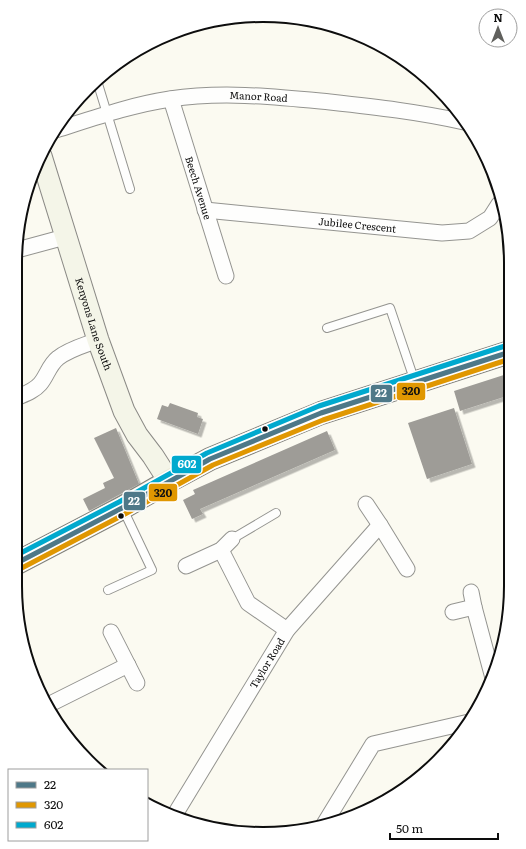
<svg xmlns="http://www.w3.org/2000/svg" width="526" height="849" viewBox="0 0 526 849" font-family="Literata,serif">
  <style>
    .building { fill: #9e9c97; filter: url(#shadow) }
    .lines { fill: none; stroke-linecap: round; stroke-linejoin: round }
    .lane-casing { stroke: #949490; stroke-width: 10 }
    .street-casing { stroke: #949490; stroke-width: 17 }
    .secondary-casing { stroke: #8b8a86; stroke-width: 23 }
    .primary-casing { stroke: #81817d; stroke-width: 24 }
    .lane { stroke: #fefefd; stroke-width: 8 }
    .street { stroke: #fefefd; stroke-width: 15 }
    .secondary { stroke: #f4f5e8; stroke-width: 21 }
    .primary { stroke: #ecead8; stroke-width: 22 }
    .bus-1-casing { stroke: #fff; stroke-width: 8 }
    .bus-2-casing { stroke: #fff; stroke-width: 8 }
    .bus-3-casing { stroke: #fff; stroke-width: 8 }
    .bus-1 { stroke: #4e7888; stroke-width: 5 }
    .bus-2 { stroke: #e09701; stroke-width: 5 }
    .bus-3 { stroke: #00a9ce; stroke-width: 5 }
    .bus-dot { fill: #0d0d0d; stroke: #fff; stroke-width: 1.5 }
    .labels { text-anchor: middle; stroke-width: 4; stroke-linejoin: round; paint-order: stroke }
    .street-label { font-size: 10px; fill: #0d0d0d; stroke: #fff }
    .rim { fill: none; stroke: #0d0d0d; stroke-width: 2 }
    .line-badge { stroke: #fff; stroke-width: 1.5 }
    .badge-label { font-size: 11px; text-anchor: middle; font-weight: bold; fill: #fff }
    .pale-badge-label { font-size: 11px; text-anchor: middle; font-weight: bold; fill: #111 }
  </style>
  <defs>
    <filter id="shadow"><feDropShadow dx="3.5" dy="3.5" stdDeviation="0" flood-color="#0004"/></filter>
  </defs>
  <rect width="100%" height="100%" fill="#fbfaf1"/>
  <path class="building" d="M510,373V395L460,411L454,391Z
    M170,403L198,413L197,417L203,419L198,434L157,419L162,405L168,407Z
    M454,408L472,464L427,479L408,423Z
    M116,428L139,484L89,511L83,499L105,488L103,483L114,478L94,438Z
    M327,431L335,450L200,509L203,514L192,519L183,500L195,494L193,490Z"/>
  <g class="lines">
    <defs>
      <path id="lane" d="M98,84L130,189
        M327,328L390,308L415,382
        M232,539L276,513
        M108,590L152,570L123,509"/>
      <g id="street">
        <path id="s1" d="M171,99L226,276"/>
        <path id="s2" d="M56,130C94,118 131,105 170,99C223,91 277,97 330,102C375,107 420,112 464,122"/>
        <path id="s3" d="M205,210L442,233L469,231L490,218L499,204"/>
        <path d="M17,250L65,237"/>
        <path d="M16,398C25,394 34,391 40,384C47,376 49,365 58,358C69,349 85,345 98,340"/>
        <path d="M366,504L380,525"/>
        <path d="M221,550L248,603L287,630"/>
        <path d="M186,566L221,550L232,539"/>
        <path d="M474,607L493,678"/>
        <path d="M453,612L474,607L471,592"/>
        <path d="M111,632L137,683"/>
        <path d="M48,705L128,665"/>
        <path id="s4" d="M174,816L287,630L380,525L407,569"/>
        <path d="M323,826L373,744L469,722"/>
      </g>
      <g id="secondary">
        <path id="s5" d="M41,156L98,340L124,411L137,435L153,456L169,481"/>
      </g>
      <path id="primary" d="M15,564L122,508L169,481L210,459L321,413L510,352"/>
    </defs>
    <use href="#lane" class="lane-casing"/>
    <use href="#street" class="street-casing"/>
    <use href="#secondary" class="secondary-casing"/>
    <use href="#primary" class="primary-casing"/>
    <use href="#lane" class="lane"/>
    <use href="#street" class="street"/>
    <use href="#secondary" class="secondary"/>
    <use href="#primary" class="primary"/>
    <defs>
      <path id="bus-1" d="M15,564L122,508L210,459L321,413L510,352"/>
      <path id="bus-2" d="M18,570L125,514L213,465L323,420L510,359"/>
      <path id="bus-3" d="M15,556L119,502L207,453L319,406L508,345"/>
    </defs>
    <use href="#bus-1" class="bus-1-casing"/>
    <use href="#bus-2" class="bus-2-casing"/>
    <use href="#bus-3" class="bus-3-casing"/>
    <use href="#bus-1" class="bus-1"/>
    <use href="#bus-2" class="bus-2"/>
    <use href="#bus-3" class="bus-3"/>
  </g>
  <g class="bus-dot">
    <circle cx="265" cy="429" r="3.5"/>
    <circle cx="121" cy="516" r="3.5"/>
  </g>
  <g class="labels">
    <g class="street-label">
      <text dy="4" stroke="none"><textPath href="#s2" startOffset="207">Manor Road</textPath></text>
      <text dy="4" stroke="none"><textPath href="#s1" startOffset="93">Beech Avenue</textPath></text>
      <text dy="4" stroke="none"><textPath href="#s3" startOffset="153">Jubilee Crescent</textPath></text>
      <text dy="4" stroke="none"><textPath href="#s5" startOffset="176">Kenyons Lane South</textPath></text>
      <text dy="4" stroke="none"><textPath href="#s4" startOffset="179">Taylor Road</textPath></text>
    </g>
  </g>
  <path d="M0 0H526V849H0ZM263 22H263A241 241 0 0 1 504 263V586A241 241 0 0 1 263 827H263A241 241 0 0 1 22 586V263A241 241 0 0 1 263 22Z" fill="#fff" fill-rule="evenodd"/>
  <path class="rim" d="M263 22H263A241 241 0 0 1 504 263V586A241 241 0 0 1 263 827H263A241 241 0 0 1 22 586V263A241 241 0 0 1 263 22Z"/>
  <g class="line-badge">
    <rect x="396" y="382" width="30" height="19" rx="4" fill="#e09701"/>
    <rect x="370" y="384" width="23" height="19" rx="4" fill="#4e7888"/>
    <rect x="171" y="455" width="31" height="19" rx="4" fill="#00a9ce"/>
    <rect x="148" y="483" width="30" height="19" rx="4" fill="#e09701"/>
    <rect x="123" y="491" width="23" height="20" rx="4" fill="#4e7888"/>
  </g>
  <g class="badge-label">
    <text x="381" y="397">22</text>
    <text x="187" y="468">602</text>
    <text x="134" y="505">22</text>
  </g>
  <g class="pale-badge-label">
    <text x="411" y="395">320</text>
    <text x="163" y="497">320</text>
  </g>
  <rect x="8" y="769" width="140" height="72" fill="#ffffff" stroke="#9e9e9e"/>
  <rect x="16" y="782" width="20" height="6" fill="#4e7888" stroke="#9e9e9e"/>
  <text x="44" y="789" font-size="12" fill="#0d0d0d">22</text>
  <rect x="16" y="802" width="20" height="6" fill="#e09701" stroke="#9e9e9e"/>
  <text x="44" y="809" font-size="12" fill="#0d0d0d">320</text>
  <rect x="16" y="822" width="20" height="6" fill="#00a9ce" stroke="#9e9e9e"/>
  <text x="44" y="829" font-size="12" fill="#0d0d0d">602</text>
  <g transform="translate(498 28)"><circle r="19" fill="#ffffff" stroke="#9e9e9e"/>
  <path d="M0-3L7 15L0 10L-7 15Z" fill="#60605d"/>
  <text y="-6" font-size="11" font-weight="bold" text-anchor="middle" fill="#0d0d0d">N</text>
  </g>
  <path d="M390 833v6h108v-6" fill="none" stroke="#0d0d0d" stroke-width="2"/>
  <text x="396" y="833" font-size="12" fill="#0d0d0d" stroke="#ffffff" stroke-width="3" paint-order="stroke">50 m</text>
</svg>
